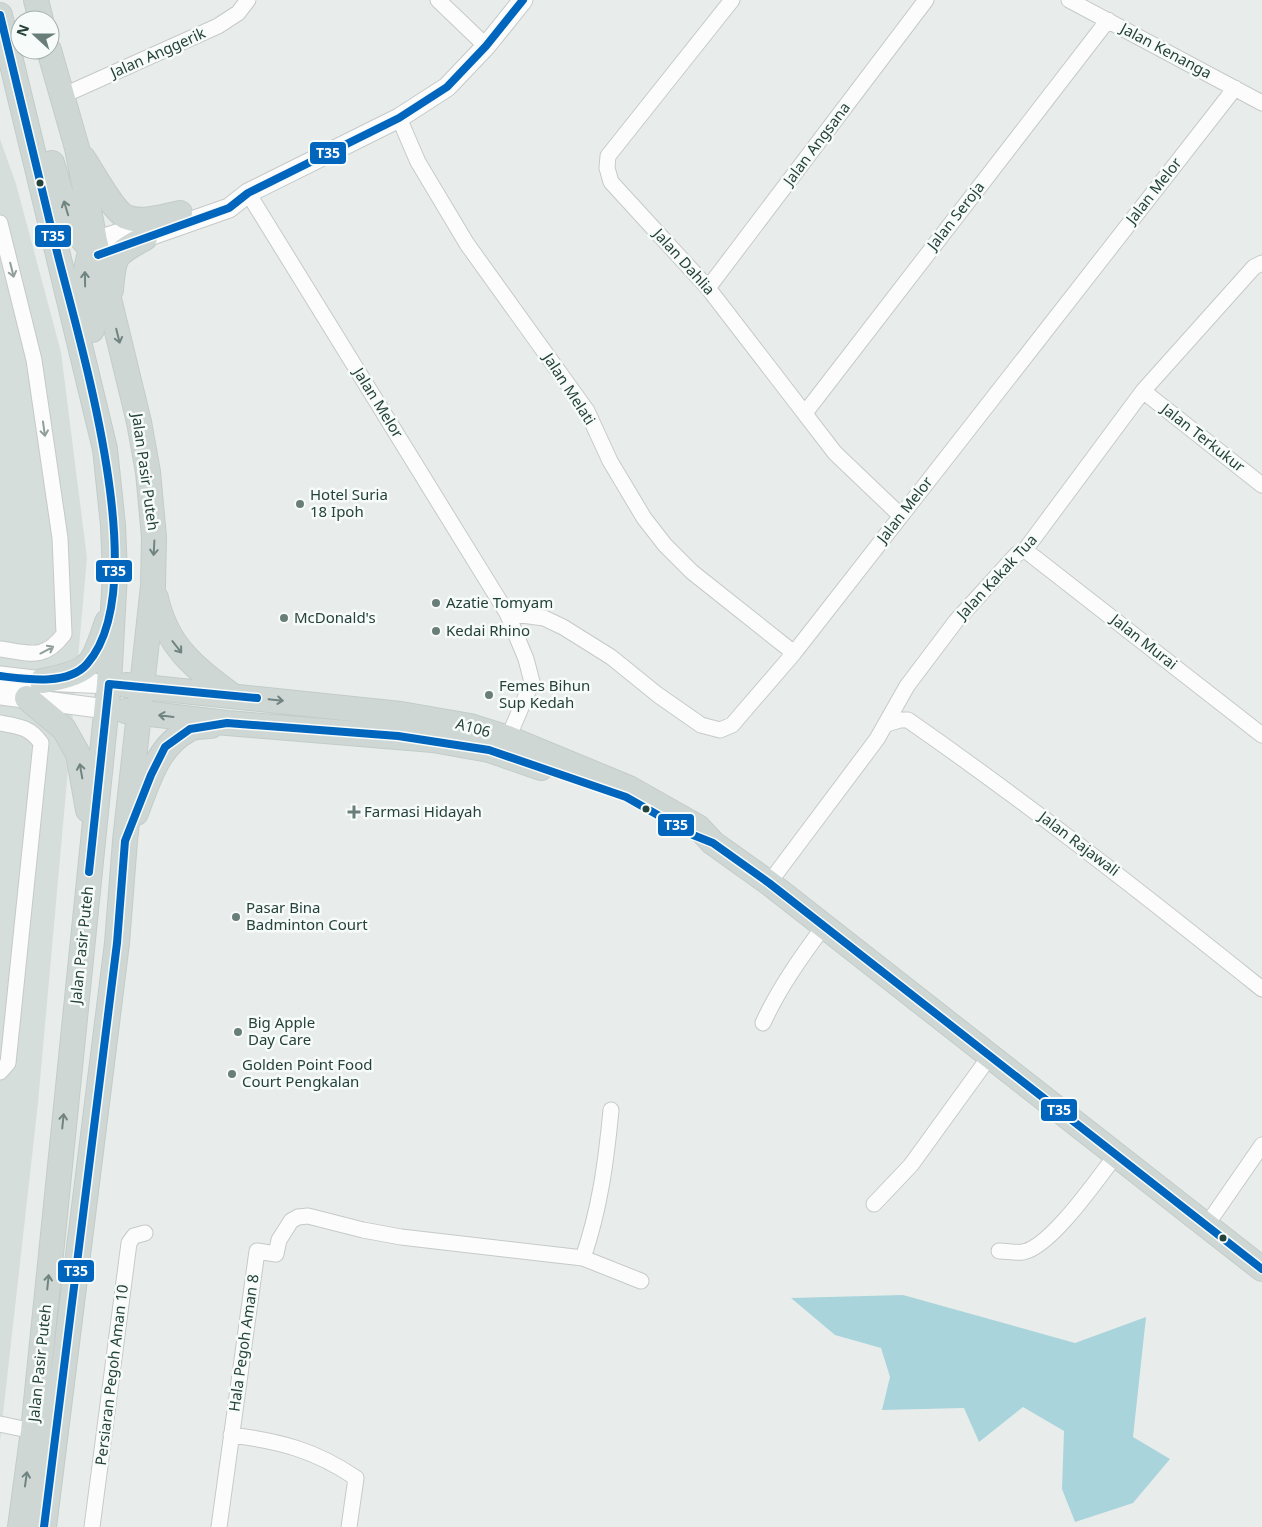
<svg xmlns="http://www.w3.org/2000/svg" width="1262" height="1527" viewBox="0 0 1262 1527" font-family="'Noto Sans',sans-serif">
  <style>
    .built { fill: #d6dedb }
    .water { fill: #a9d4db }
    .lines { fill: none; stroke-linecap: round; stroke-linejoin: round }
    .minor-casing { stroke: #c5cac8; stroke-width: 17 }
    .tertiary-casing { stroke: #c5cac8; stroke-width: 21 }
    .primary-casing { stroke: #c3ccc9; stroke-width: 26 }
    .minor { stroke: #fcfcfc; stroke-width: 15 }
    .tertiary { stroke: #fcfcfc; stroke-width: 19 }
    .primary { stroke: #cfd7d5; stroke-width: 24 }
    .bus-1-casing { stroke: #f7fbf9; stroke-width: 11 }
    .bus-1 { stroke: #0065bd; stroke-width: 8 }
    .oneway { stroke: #718580 }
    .oneway2 { stroke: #909f9b }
    .bus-dot { fill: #24423a; stroke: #f7fbf9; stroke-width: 2 }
    .poi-dot { fill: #697e78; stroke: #f7fbf9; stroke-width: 2 }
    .labels { text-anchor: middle; stroke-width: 5; stroke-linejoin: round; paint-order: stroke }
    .street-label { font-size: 15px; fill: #24423a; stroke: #f7fbf9 }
    .poi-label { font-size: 15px; fill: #24423a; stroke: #f7fbf9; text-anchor: start }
    .line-badge { stroke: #f7fbf9; stroke-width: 2 }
    .badge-label { font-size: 14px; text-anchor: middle; font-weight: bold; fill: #fff }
  </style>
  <rect width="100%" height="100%" fill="#e8edeb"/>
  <path class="built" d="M0,139L16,184L61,352L87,558L38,1103L0,1441Z"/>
  <path class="water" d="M903,1295L1075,1343L1146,1317L1133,1437L1170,1459L1133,1503L1075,1522L1062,1489L1064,1431L1023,1407L979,1442L964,1408L882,1410L890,1377L881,1348L835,1335L791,1298Z"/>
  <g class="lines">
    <defs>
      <path id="minor" d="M438,0L486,46
        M732,0L608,156L607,168L611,182L708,288L835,453L901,516
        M1069,0L1262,103
        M62,96L218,26L238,13L248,0
        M399,118L418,162L467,244L587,411L610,461L644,518L665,545L692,572L794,653
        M248,193L507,613L526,659L532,682L508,738
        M0,223L34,360L60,538L64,634C44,661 29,653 0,649
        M708,288L926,0
        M1143,391L1262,485
        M805,413L1108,20
        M1025,550L1262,735
        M507,613L544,618L563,627L611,657L658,695L701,725L720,730L732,725L794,653L1235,88
        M0,723C18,726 30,727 41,743L8,1063L0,1072
        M887,724L900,720H908C1030,805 1146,896 1262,989
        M769,883L877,739L907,686L956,621L1017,554L1025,550L1143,391L1254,267L1262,263
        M763,1023C779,988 801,957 824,926
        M874,1204L911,1165L990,1056
        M1206,1226L1262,1145
        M999,1251C1007,1251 1015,1253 1023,1252C1051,1247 1098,1178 1116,1155
        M583,1258L641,1281
        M0,1424L33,1431
        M231,1435C279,1441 315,1450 356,1478L349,1527
        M92,1527L129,1243L134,1236L145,1233
        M219,1527L257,1251L276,1254L279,1240L291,1221L298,1217L308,1216L363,1230L401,1237L583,1258C600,1208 606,1162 611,1110"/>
      <path id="tertiary" d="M95,241L148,224
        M132,242L229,208L248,193L399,118L447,87L486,46L523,0
        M0,676L42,681L109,684
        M0,695L106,709"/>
      <path id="primary" d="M36,0L41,20
        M0,15L105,449L113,525L115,573L109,684L33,1431L20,1527
        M83,158C92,171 113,211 126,217C143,224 164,216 180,213
        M52,163C62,195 68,232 97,254
        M111,290C114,255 114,255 145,238
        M92,330C87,297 79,273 95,241
        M156,598C167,647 194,667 233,696
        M42,681C56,678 76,675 87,665C96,658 103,633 107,622
        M126,685L401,714L470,726L508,738L629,788L698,827L713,843L769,883L1262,1269
        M27,698L64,729L78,754L88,810
        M125,711L227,723L433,740L489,750L541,768
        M136,813C148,782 157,747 188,730C194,726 204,727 211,726
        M44,1527L117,943L125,841L153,586L154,537L148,472L139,422L95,241L77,148L49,50"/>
    </defs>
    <use href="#minor" class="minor-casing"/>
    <use href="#tertiary" class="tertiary-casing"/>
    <use href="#primary" class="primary-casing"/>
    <use href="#minor" class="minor"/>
    <use href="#tertiary" class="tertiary"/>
    <use href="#primary" class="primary"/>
    <defs>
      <path id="bus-1" d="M0,15C19,94 38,173 57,252C80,344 155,587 87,664C68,686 25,679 0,676
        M98,255L229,208L248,193L399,118L447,87L486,46L523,0
        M89,872L109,684L257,698
        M44,1527L117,943L125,841L151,775L165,747L190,729L227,723L398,736L489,750L626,797L693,835L713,843L769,883L1262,1269"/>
    </defs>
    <use href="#bus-1" class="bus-1-casing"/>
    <use href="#bus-1" class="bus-1"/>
  </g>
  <defs><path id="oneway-shaft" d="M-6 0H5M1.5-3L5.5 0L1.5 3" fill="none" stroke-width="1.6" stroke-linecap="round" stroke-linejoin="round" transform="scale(1.25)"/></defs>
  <g class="oneway">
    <use href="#oneway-shaft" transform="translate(66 208) rotate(-107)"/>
    <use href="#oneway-shaft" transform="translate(85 279) rotate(-91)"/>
    <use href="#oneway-shaft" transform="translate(118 336) rotate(76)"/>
    <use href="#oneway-shaft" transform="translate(154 548) rotate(93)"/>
    <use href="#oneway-shaft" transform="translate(177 647) rotate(52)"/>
    <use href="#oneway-shaft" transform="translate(276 700) rotate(6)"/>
    <use href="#oneway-shaft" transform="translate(166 716) rotate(-173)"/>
    <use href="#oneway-shaft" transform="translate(81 771) rotate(-100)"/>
    <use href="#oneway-shaft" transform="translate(63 1121) rotate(-84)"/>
    <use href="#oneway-shaft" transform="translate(48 1282) rotate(-84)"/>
    <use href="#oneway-shaft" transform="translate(26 1479) rotate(-82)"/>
  </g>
  <g class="oneway2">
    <use href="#oneway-shaft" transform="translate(12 270) rotate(76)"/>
    <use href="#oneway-shaft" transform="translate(44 429) rotate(82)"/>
    <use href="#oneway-shaft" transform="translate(47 650) rotate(-28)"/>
  </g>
  <g class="bus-dot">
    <circle cx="40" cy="183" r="4.5"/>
    <circle cx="646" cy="809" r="4.5"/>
    <circle cx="1223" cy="1238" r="4.5"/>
  </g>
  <g class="poi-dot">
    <circle cx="300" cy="504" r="5"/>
    <circle cx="436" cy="603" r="5"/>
    <circle cx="284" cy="618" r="5"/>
    <circle cx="436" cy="631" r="5"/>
    <circle cx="489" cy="695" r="5"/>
    <path d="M351.5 804.5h5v5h5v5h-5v5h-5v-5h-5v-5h5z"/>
    <circle cx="236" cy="917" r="5"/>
    <circle cx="238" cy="1032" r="5"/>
    <circle cx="232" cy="1074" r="5"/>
  </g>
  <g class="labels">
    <g class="street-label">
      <text transform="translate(1166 51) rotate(28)" y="5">Jalan Kenanga</text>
      <text transform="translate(158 53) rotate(-24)" y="5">Jalan Anggerik</text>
      <text transform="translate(817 144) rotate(-53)" y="5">Jalan Angsana</text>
      <text transform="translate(1154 191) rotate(-52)" y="5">Jalan Melor</text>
      <text transform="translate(956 216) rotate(-52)" y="5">Jalan Seroja</text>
      <text transform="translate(684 262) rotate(48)" y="5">Jalan Dahlia</text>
      <text transform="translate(569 389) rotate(57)" y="5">Jalan Melati</text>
      <text transform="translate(378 403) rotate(58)" y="5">Jalan Melor</text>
      <text transform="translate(1203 438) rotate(38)" y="5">Jalan Terkukur</text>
      <text transform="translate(145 472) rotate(82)" y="5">Jalan Pasir Puteh</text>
      <text transform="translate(905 510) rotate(-52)" y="5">Jalan Melor</text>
      <text transform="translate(997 577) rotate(-47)" y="5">Jalan Kakak Tua</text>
      <text transform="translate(1144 642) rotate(38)" y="5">Jalan Murai</text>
      <text transform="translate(473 728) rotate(15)" y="5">A106</text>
      <text transform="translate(1079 844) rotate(37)" y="5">Jalan Rajawali</text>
      <text transform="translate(82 945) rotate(-84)" y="5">Jalan Pasir Puteh</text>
      <text transform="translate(244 1343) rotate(-82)" y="5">Hala Pegoh Aman 8</text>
      <text transform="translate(40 1363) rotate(-84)" y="5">Jalan Pasir Puteh</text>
      <text transform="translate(112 1375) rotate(-83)" y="5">Persiaran Pegoh Aman 10</text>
    </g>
    <g class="poi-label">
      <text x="310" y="500">Hotel Suria<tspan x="310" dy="17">18 Ipoh</tspan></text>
      <text x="446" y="608">Azatie Tomyam</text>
      <text x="294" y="623">McDonald's</text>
      <text x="446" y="636">Kedai Rhino</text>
      <text x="499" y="691">Femes Bihun<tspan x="499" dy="17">Sup Kedah</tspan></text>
      <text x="364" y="817">Farmasi Hidayah</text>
      <text x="246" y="913">Pasar Bina<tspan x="246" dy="17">Badminton Court</tspan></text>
      <text x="248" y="1028">Big Apple<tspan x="248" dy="17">Day Care</tspan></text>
      <text x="242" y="1070">Golden Point Food<tspan x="242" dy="17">Court Pengkalan</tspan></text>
    </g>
  </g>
  <g class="line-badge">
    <rect x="309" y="141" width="38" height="24" rx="5" fill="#0065bd"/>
    <rect x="34" y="224" width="38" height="24" rx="5" fill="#0065bd"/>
    <rect x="95" y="559" width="38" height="24" rx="5" fill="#0065bd"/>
    <rect x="657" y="813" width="38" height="24" rx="5" fill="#0065bd"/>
    <rect x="1040" y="1098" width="38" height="24" rx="5" fill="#0065bd"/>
    <rect x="57" y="1259" width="38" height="24" rx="5" fill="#0065bd"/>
  </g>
  <g class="badge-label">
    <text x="328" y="158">T35</text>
    <text x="53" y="241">T35</text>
    <text x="114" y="576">T35</text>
    <text x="676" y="830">T35</text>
    <text x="1059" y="1115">T35</text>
    <text x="76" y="1276">T35</text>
  </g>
  <g transform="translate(35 35) rotate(291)"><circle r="24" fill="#f7fbf9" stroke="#a3b1ad"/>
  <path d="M0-4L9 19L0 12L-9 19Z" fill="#697e78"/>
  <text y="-8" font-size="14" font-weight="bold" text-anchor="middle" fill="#24423a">N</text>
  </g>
</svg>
